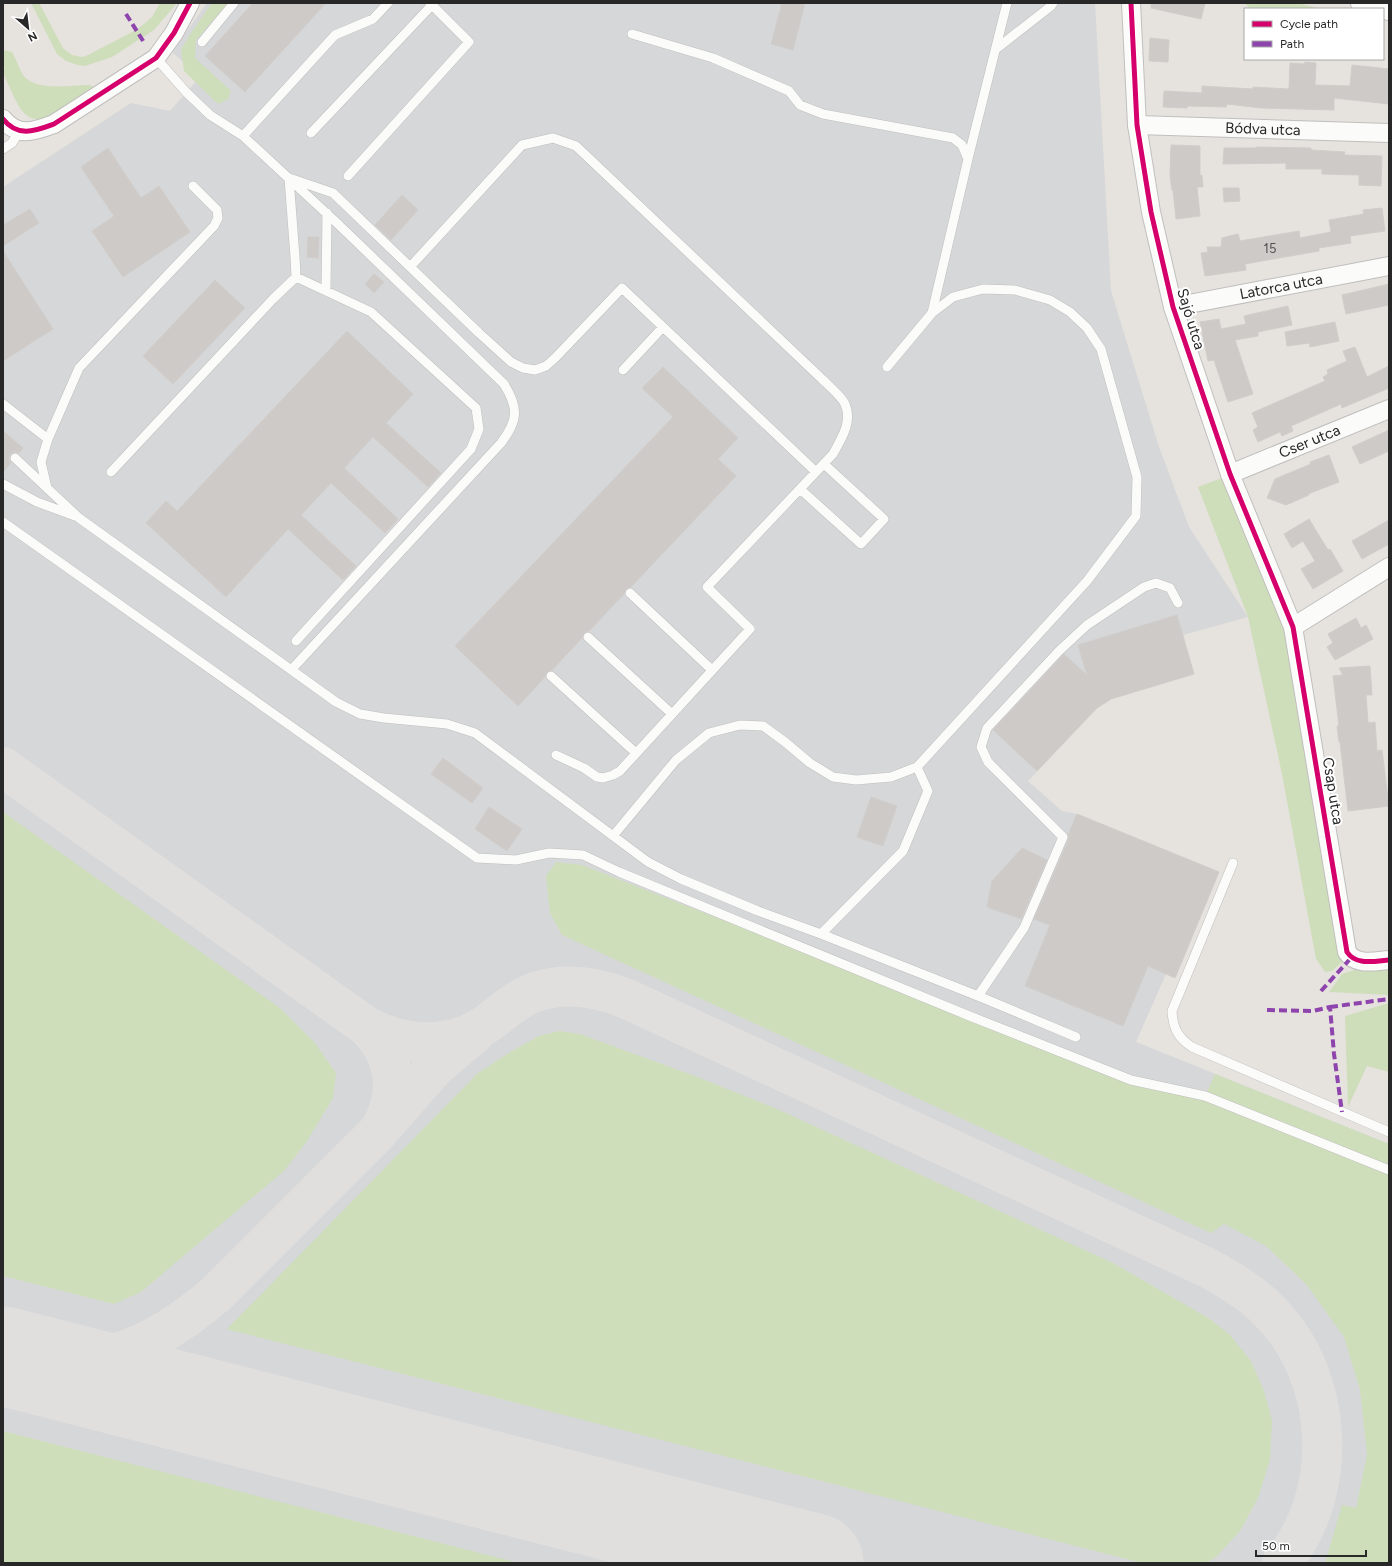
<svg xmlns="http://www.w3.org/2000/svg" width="1392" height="1566" viewBox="0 0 1392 1566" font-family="Figtree,sans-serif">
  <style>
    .airport { fill: #d6d7d9 }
    .green { fill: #cedeba }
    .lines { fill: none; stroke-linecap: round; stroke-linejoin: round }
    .taxiway { stroke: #e1dfde; stroke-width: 40 }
    .runway { stroke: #e1dfde; stroke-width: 99 }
    .building { fill: #cdcac7; stroke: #d1cdca }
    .lane-casing { stroke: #c0bfbf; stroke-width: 10 }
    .street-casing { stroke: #c0bfbf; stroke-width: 20 }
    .secondary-casing { stroke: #c0bfbf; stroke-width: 24 }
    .lane { stroke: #fbfbfa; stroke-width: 9 }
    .street { stroke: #fbfbfa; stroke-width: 18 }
    .secondary { stroke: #fbfbfa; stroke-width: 22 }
    .quiet { stroke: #8e44ad; stroke-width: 4; stroke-dasharray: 8 4; stroke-linecap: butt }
    .cycleway-casing { stroke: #fff; stroke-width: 8 }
    .cycleway { stroke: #d6006c; stroke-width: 5 }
    .labels { text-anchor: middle; stroke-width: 4; stroke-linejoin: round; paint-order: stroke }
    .number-label { font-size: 13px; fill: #525150 }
    .street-label { font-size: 15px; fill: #282828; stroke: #fff }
  </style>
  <rect width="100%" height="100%" fill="#e6e2de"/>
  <path class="airport" d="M207,3H1095L1111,291L1159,447L1189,527L1248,617L1183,635L1194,674L1111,699L1097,708L1028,781L1062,811L1077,814L1219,872L1175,978L1166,974L1136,1042L1389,1144V1563H3V187L131,103L170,111L200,77L172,52Z"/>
  <path class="green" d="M31,3H39L63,48L72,55L83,57L88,55L138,29L152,17L160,3H177L154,30L112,57L85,66L78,65L66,61L57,54Z
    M212,3H228L196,40L195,58L231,91L228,99L218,104L184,71L181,50L191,33Z
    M1245,3H1298L1321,9H1250Z
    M3,50L12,52C16,59 19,68 23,75C36,92 71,85 90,85L94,87L95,90C78,102 45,132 25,114C16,105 9,85 3,73V69L5,68L3,64Z
    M1222,478L1287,631L1344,960L1332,971L1325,972L1316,959L1282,774L1248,617L1198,487Z
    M3,812L280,1008L315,1043L336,1073L333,1098L307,1141L285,1170L141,1292L114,1304L3,1276Z
    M556,862L582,865L1131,1080L1205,1096L1215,1074L1389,1144V1563H1325L1342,1505L1356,1508L1367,1455L1360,1390L1344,1337L1306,1284L1266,1246L1224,1224L1211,1233L562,935L550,913L546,876Z
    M1389,967V995L1329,992L1342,974L1360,968Z
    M1389,1003V1072L1367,1066L1348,1107L1345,1016Z
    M559,1031L580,1034L700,1078L777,1109L1113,1263L1210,1319L1230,1335L1251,1361L1264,1391L1272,1421L1270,1459L1258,1498L1240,1531L1216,1557L1206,1563H1142L227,1329L478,1073L512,1051L539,1036Z
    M3,1431L519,1563H3Z"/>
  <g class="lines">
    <path class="taxiway" d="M3,767L366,1026C404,1047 451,1049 488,1023C502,1013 514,1001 530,994C562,981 594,986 625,998L1206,1267C1230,1280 1252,1293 1270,1312C1335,1378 1340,1492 1282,1563
      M385,1124L434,1068L474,1034
      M7,1357C95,1370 148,1352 215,1295L379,1131C401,1094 397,1056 366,1026"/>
    <path class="runway" d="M3,1356L814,1563"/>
  </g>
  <path class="building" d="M253,3H326L245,92L205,56Z
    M782,3H805L793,50L771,44Z
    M1151,3H1205L1201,19L1151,8Z
    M1150,38L1169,40L1168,62L1149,61Z
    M1305,62L1316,63L1315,85L1350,86L1352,65L1389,69V104L1334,98V110L1261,108L1227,104L1226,107L1187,106V108L1163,107L1164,91L1202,93V86L1253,89V87L1289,89L1290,63L1304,64Z
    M1171,145L1200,146V176L1202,175L1203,187H1197L1200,216L1176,219L1173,190H1172L1170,176Z
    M1256,147L1311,148V150L1345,152L1344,155L1382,156L1381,186L1359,185V175L1322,174V169H1286V163L1223,164L1224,148H1256Z
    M108,148L141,198L159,186L190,232L123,277L92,231L114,216L81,167Z
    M1223,188H1239L1240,201L1224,202Z
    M402,195L418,210L391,240L375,225Z
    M1382,208L1385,231L1350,236L1351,243L1319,248V251L1245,264L1246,270L1205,276L1201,253L1208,252L1207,247H1221L1222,238L1238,234L1240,241L1299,231L1300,238L1331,232L1329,220L1364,214L1363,210Z
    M30,209L39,223L3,246V225Z
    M308,237H319L318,258L307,257Z
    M3,251L53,329L3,361Z
    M374,274L384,282L374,293L365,284Z
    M215,280L245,308L173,384L143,356Z
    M1389,284V305L1346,314L1342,295Z
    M1288,306L1292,325L1258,332V336L1235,340L1253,394L1228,402L1214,360L1208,361L1200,322L1219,319L1221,329L1246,324L1244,316Z
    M1335,322L1339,341L1310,347L1309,343L1287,346L1285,332Z
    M347,331L413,394L386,423L441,473L428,487L373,437L344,468L398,519L385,533L331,483L301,515L356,566L343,580L288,529L226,597L146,523L166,501L177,511Z
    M1355,347L1367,377L1389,366V388L1342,408L1341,404L1291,426L1293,431L1282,436L1280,432L1258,442L1253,430L1258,427L1252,413L1325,381L1323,377L1328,374L1327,370L1347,361L1343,351Z
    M663,367L738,438L718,459L736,476L631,587L626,589L624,594L589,631L584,633L582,638L552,670L547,672L545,677L518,706L455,646L673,417L642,388Z
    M1389,430V451L1360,464L1352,447Z
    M3,431L23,448L19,453L14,452L10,454L9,459L11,463L3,472Z
    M1329,455L1339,482L1308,494L1309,495L1286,505L1267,498L1275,479L1311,464L1310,462Z
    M1309,519L1328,550L1330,549L1343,571L1313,589L1301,569L1315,561L1303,541L1292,548L1284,534Z
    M1389,520V544L1362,559L1352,541Z
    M1177,615L1194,674L1111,699L1097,708L1037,771L993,730L1064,654L1087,675L1078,645Z
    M1356,618L1361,628L1366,625L1373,639L1335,660L1327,647L1333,643L1328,634Z
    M1370,666L1372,695H1366L1368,723L1375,722L1377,751L1382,750L1389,806L1348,811L1340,742H1339L1337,726H1339L1333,676L1343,675L1339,668Z
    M443,758L483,788L472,803L431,774Z
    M871,797L897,806L883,846L857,837Z
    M489,807L522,829L507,851L475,829Z
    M1077,814L1219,872L1175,978L1148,966L1123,1026L1025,986L1050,925L1034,919L1069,839L1068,835Z
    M1022,848L1047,860L1021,919L987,907L992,881Z"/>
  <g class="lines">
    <defs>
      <path id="lane" d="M632,34L713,58L789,91L800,105L823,114L953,138L962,145L968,159L932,313
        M202,42L234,3
        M996,49L1051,6L1053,3
        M156,58L186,92L210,115L243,136L338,224L504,384C519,408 518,421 501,443L292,669
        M311,133L432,5
        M243,136L335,35L373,19L388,3
        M3,149L12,143L19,132
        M968,159L1007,3
        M348,176L469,42L430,3
        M292,179L333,193L479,333L511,362L523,368L535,370L546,366L555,358L622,288L816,472
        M410,267L522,145L553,138L576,146L822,379C828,385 842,397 845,404C853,422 841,439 833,454L707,587L750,629L620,771L613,775L603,778L597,777L584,768L556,755
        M296,277L371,312L476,408L479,429L471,449L296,641
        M326,291L327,213
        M623,370L663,327
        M3,404L48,439
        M15,458L79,518L336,702L360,714L384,718L447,724L475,733L648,862L681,879L758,911L821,934L978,996L1076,1037
        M111,472L273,299L296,277L295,257L289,178
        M3,484L37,502L75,516
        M47,488L41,462L48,439L79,368L214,226L218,218L217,210L193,186
        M800,489L861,544L884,519L824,464
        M3,522L477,858L516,860L549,853L583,855L619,872L967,1015L1131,1080L1205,1096L1389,1170
        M630,593L712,670
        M588,637L672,714
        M551,676L636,753
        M613,836L676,760L709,733L740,725L763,726L785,742L810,763L833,777L856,780L891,777L917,767L1087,581L1136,516L1137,477L1101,349L1087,328L1070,312L1050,300L1015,290L983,289L953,297L932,313L887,367
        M1233,863L1172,1011C1173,1028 1178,1038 1192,1047L1389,1132
        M821,934L903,851L928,791L917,767
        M978,996L1024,928L1063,837L988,762L981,747L987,728L1059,651L1087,625L1144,587L1156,583L1170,588L1178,603"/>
      <g id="street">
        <path d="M1131,3L1137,125L1151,212L1173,307L1230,474L1293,627L1347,952C1356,966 1375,961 1389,960"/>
        <path d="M3,119C18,138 35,131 54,124L156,58L174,33L190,3"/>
        <path id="s1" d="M1137,125L1389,133"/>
        <path id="s2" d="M1173,307L1389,266"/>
        <path id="s3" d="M1230,474L1389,409"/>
        <path d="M1293,627L1389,567"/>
      </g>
      <path id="secondary" d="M1362,3L1389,9"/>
    </defs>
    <use href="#lane" class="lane-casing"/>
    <use href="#street" class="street-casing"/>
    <use href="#secondary" class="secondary-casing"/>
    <use href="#lane" class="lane"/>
    <use href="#street" class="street"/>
    <use href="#secondary" class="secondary"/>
    <path class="quiet" d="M126,14L145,44
      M1321,991L1351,958
      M1330,1007L1389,999
      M1267,1010L1313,1011L1330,1007L1334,1054L1342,1112"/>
    <defs>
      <path id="cycleway" d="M1131,3L1137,125L1151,212L1173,307L1230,474L1293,627L1347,952C1356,966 1375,961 1389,960
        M3,119C18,138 35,131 54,124L156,58L174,33L190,3"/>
    </defs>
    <use href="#cycleway" class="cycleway-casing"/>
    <use href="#cycleway" class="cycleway"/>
  </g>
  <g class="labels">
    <g class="number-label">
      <text x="1270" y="253">15</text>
    </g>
    <g class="street-label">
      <text dy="5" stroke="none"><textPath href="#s1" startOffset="126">Bódva utca</textPath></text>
      <text dy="5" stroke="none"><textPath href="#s2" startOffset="110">Latorca utca</textPath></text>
      <text transform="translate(1191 319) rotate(73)" y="5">Sajó utca</text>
      <text dy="5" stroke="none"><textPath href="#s3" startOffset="86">Cser utca</textPath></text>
      <text transform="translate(1333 791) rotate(81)" y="5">Csap utca</text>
    </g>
  </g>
  <rect width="1392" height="1566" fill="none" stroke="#282828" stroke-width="8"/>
  <rect x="1244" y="8" width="140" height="52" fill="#ffffff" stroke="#a9a9a9"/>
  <rect x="1252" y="21" width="20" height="6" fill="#d6006c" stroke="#a9a9a9"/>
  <text x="1280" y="28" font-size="12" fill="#282828">Cycle path</text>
  <rect x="1252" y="41" width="20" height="6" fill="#8e44ad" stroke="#a9a9a9"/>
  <text x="1280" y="48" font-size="12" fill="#282828">Path</text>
  <g transform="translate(28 28) rotate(152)" stroke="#ffffff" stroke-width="3" paint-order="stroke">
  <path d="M0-3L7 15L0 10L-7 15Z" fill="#282828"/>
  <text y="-6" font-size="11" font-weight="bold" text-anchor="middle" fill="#282828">N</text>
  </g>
  <path d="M1256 1550v6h110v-6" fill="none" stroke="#282828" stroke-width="2"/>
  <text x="1262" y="1550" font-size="12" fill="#282828" stroke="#ffffff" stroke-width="3" paint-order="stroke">50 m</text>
</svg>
